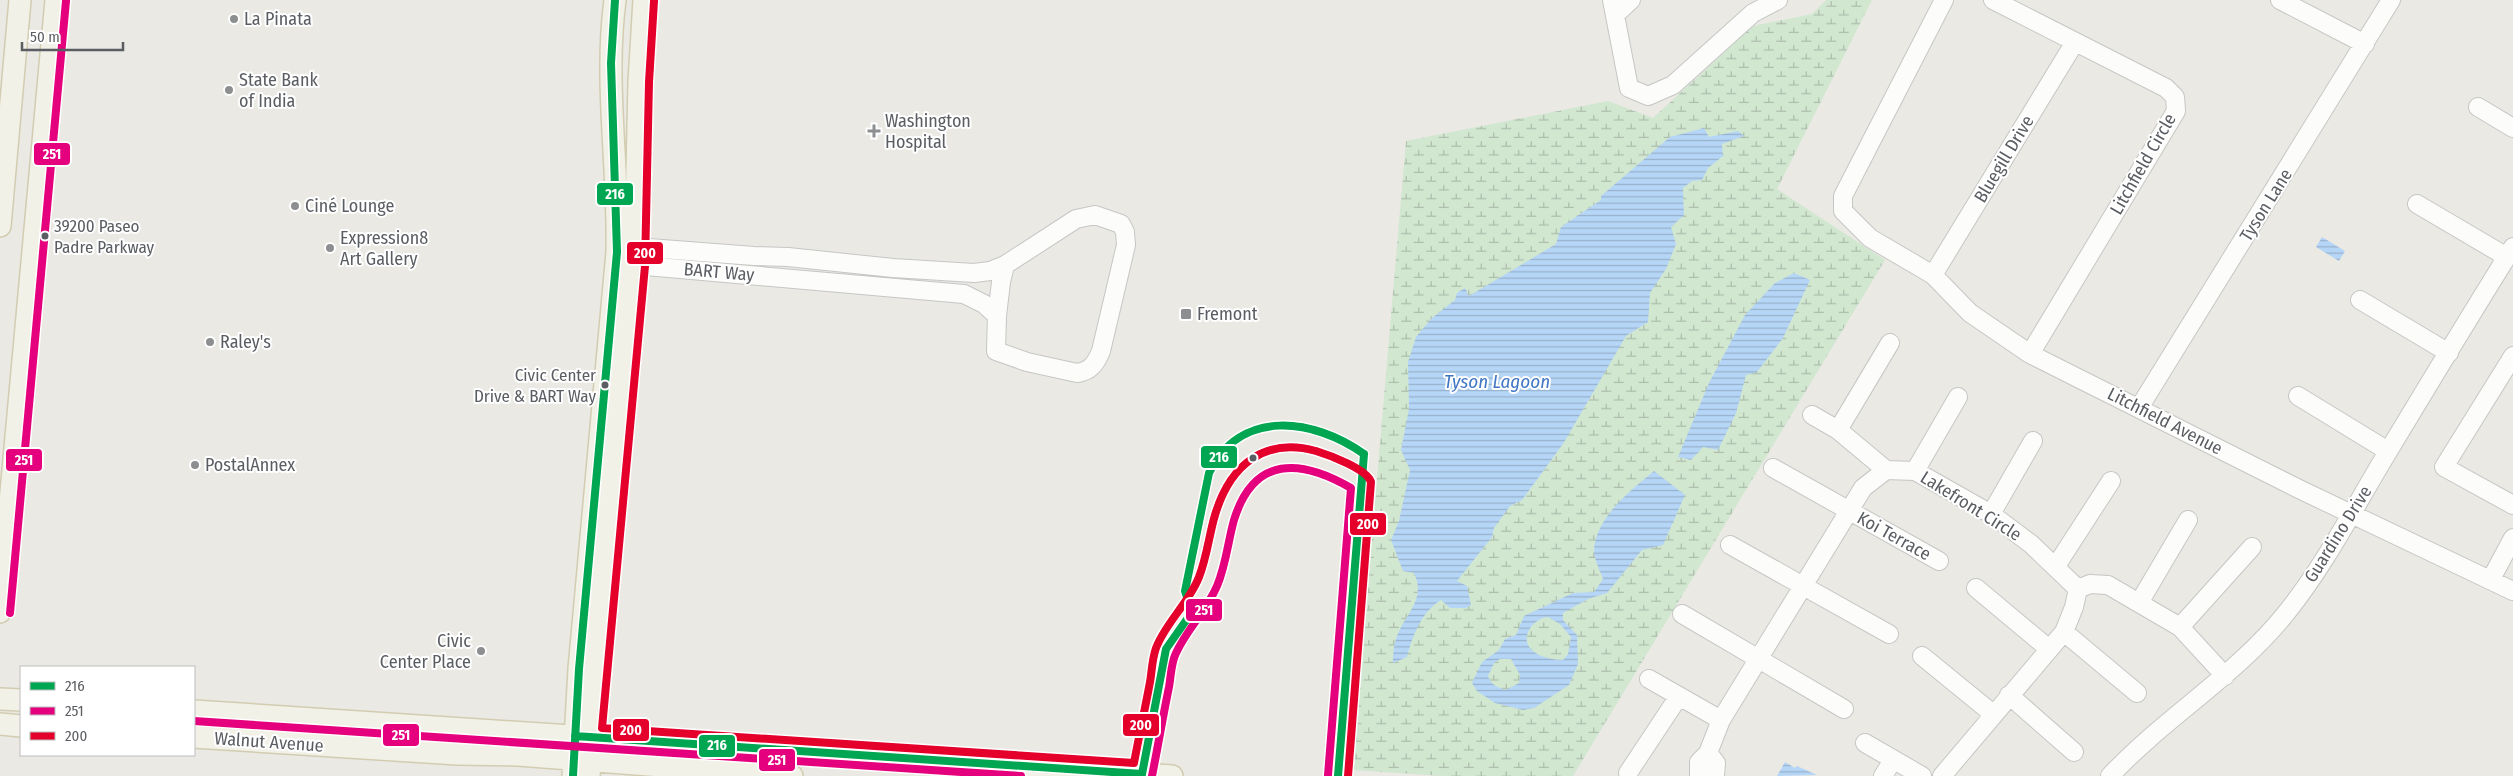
<svg xmlns="http://www.w3.org/2000/svg" width="2513" height="776" viewBox="0 0 2513 776" font-family="'Fira Sans Condensed',sans-serif">
  <style>
    .wetland { fill: url(#wetland-marsh) }
    .water { fill: url(#water-rules); fill-rule: evenodd }
    .lines { fill: none; stroke-linecap: round; stroke-linejoin: round }
    .minor-casing { stroke: #c6c6c5; stroke-width: 20 }
    .major-casing { stroke: #d2ccb1; stroke-width: 24 }
    .minor { stroke: #fcfcfb; stroke-width: 18 }
    .major { stroke: #f2f1e7; stroke-width: 21 }
    .bus-1-casing { stroke: #fff; stroke-width: 11 }
    .bus-2-casing { stroke: #fff; stroke-width: 11 }
    .bus-3-casing { stroke: #fff; stroke-width: 11 }
    .bus-1 { stroke: #00a651; stroke-width: 8 }
    .bus-2 { stroke: #e5007d; stroke-width: 8 }
    .bus-3 { stroke: #e4002b; stroke-width: 8 }
    .poi-dot { fill: #8c8e90; stroke: #fff; stroke-width: 2 }
    .bus-dot { fill: #5a5d62; stroke: #fff; stroke-width: 2 }
    .labels { text-anchor: middle; stroke-width: 4; stroke-linejoin: round; paint-order: stroke }
    .bus-label { font-size: 17px; fill: #5a5d62; stroke: #fff; text-anchor: start }
    .poi-label { font-size: 18px; fill: #5a5d62; stroke: #fff; text-anchor: start }
    .street-label { font-size: 18px; fill: #5a5d62; stroke: #fff }
    .water-label { font-size: 19px; font-style: italic; fill: #4076c4; stroke: #fff }
    .line-badge { stroke: #fff; stroke-width: 2 }
    .badge-label { font-size: 14px; text-anchor: middle; font-weight: bold; fill: #fff }
  </style>
  <defs>
    <pattern id="wetland-marsh" width="20" height="14" patternUnits="userSpaceOnUse" patternTransform="scale(1.25)"><rect width="20" height="14" fill="#d1e7d0"/><path d="M1 5h8M5 5V1M11 12h8M15 12V8" fill="none" stroke="#adbeac"/></pattern>
    <pattern id="water-rules" width="6" height="5" patternUnits="userSpaceOnUse" patternTransform="scale(1.25)"><rect width="6" height="5" fill="#b6d6f7"/><path d="M0 2.5h6" fill="none" stroke="#97b1cb"/></pattern>
  </defs>
  <rect width="100%" height="100%" fill="#eae9e4"/>
  <path class="wetland" d="M1826,0H1872L1777,189L1885,260L1573,776H1443L1352,770L1406,141L1608,101L1653,118L1753,26L1812,14Z"/>
  <path class="water" d="M1704,128L1709,137L1738,131L1744,136L1722,144L1723,156L1708,168L1702,180L1692,181L1683,188L1684,215L1671,227L1676,244L1666,269L1650,293L1648,322L1626,336L1563,444L1522,500L1510,506L1494,528L1492,537L1457,581L1467,586L1471,605L1466,608H1450L1441,600C1422,611 1412,637 1407,657L1393,663C1393,651 1394,641 1400,629C1410,610 1425,596 1414,573L1403,571L1391,540L1399,521L1410,470L1401,450L1409,409L1408,362L1416,337L1432,318L1455,300L1457,293L1465,288L1469,296L1556,244L1561,227L1601,200V196L1670,137Z
    M2322,237L2345,251L2339,261L2316,247Z
    M1794,273L1810,280L1783,338L1757,372L1746,375L1736,413L1718,450L1703,447L1691,460L1678,457L1709,383L1745,315L1775,283Z
    M1654,471L1685,495L1663,545L1642,550L1607,593L1588,599L1563,613V620L1577,635L1578,664L1569,685L1534,708L1523,710L1495,703L1477,691L1472,683L1482,662L1499,650L1505,639L1516,635L1524,616L1573,593L1594,592L1603,579C1600,571 1594,559 1594,550C1596,517 1630,491 1654,471ZM1548,617L1560,624L1571,637L1568,654L1563,660C1554,660 1539,657 1533,651C1518,639 1533,618 1548,617ZM1500,659H1511L1520,675L1519,683L1506,690C1498,688 1490,684 1488,676L1494,663Z
    M1785,762L1795,768L1797,766L1817,775L1777,776Z"/>
  <g class="lines">
    <defs>
      <path id="minor" d="M1612,0L1629,88L1648,96L1673,85L1753,13L1778,0
        M1944,0L1843,196V211L1870,238L1933,275L1970,313L2030,354L2301,490L2513,591
        M1993,0L2166,88L2175,97L2176,111L2030,354
        M2280,0L2365,44
        M1615,15L1631,0
        M2478,107L2513,128
        M2417,204L2507,257
        M1095,215L1121,224L1125,232L1126,245L1101,351C1096,363 1091,371 1077,373L1027,362L996,351L997,316L984,304L964,294L635,265L617,252L636,247L754,256L788,257L893,268L974,273L990,271L1005,265L1076,219Z
        M1933,275L2075,42
        M2360,300L2449,353
        M997,316L1001,282L1005,265
        M2513,356L2444,467L2513,505
        M2298,396L2388,451
        M2139,408L2391,0
        M1812,415L1838,430L1886,470
        M1838,430L1890,343
        M1773,468L1939,561
        M1915,471L1958,397
        M1991,514L2033,441
        M1730,545L1889,634
        M2056,566L2111,481
        M2491,579L2513,538
        M1976,588L2049,649
        M2078,589L2090,584L2108,585L2180,627L2225,676
        M2139,603L2188,520
        M1682,614L1844,709
        M2180,627L2252,547
        M2064,632L2137,693
        M1922,656L1993,714
        M1649,679L1721,720
        M2009,695L2074,752
        M1865,743L1922,776
        M1708,753L1716,763L1715,776
        M1628,773L1679,696
        M1699,776V762L1708,753L1721,720L1863,488L1886,470L1915,471L1991,514L2031,544L2078,589L2074,607L2064,632L1942,776
        M1883,776L1893,760
        M2110,776C2165,717 2236,676 2287,612C2327,562 2356,504 2389,450C2430,382 2471,314 2513,247"/>
      <path id="major" d="M0,226L20,0
        M0,612L56,0
        M0,699L21,700
        M194,711L1172,776
        M0,724L21,726
        M194,737L457,754L518,755L792,776
        M573,776L579,669L617,252C619,168 604,83 615,0
        M589,776L635,265L639,82L644,0"/>
    </defs>
    <use href="#minor" class="minor-casing"/>
    <use href="#major" class="major-casing"/>
    <use href="#minor" class="minor"/>
    <use href="#major" class="major"/>
    <defs>
      <path id="bus-1" d="M1192,612L1185,591L1209,473C1240,408 1313,418 1364,454
        M575,736L1142,774
        M1142,774L1166,649L1192,612
        M573,776L579,669L617,252L611,63L615,0
        M1338,776L1364,454"/>
      <path id="bus-2" d="M10,613L66,1
        M194,721L1021,776
        M1152,776C1158,746 1163,716 1169,687C1171,676 1171,663 1176,653C1187,629 1207,610 1217,586C1226,565 1228,541 1234,520C1254,455 1301,459 1351,488L1328,775"/>
      <path id="bus-3" d="M654,1L649,82L645,266L602,728L1134,763C1139,736 1145,709 1150,682C1152,671 1152,659 1156,648C1166,622 1189,603 1199,577C1207,557 1209,535 1215,515C1230,465 1264,437 1316,451C1329,455 1367,469 1371,482L1348,776"/>
    </defs>
    <use href="#bus-1" class="bus-1-casing"/>
    <use href="#bus-2" class="bus-2-casing"/>
    <use href="#bus-3" class="bus-3-casing"/>
    <use href="#bus-1" class="bus-1"/>
    <use href="#bus-2" class="bus-2"/>
    <use href="#bus-3" class="bus-3"/>
  </g>
  <g class="poi-dot">
    <circle cx="234" cy="19" r="5"/>
    <circle cx="229" cy="90" r="5"/>
    <path d="M871.5 123.5h5v5h5v5h-5v5h-5v-5h-5v-5h5z"/>
    <circle cx="295" cy="206" r="5"/>
    <circle cx="330" cy="248" r="5"/>
    <rect x="1180" y="308" width="12" height="12" rx="2.5"/>
    <circle cx="210" cy="342" r="5"/>
    <circle cx="195" cy="465" r="5"/>
    <circle cx="481" cy="651" r="5"/>
  </g>
  <g class="bus-dot">
    <circle cx="45" cy="236" r="4.5"/>
    <circle cx="605" cy="385" r="4.5"/>
    <circle cx="1253" cy="458" r="4.5"/>
  </g>
  <g class="labels">
    <g class="bus-label">
      <text x="54" y="232">39200 Paseo<tspan x="54" dy="21">Padre Parkway</tspan></text>
      <text x="596" y="381" text-anchor="end">Civic Center<tspan x="596" dy="21">Drive &amp; BART Way</tspan></text>
    </g>
    <g class="poi-label">
      <text x="244" y="25">La Pinata</text>
      <text x="239" y="86">State Bank<tspan x="239" dy="21">of India</tspan></text>
      <text x="885" y="127">Washington<tspan x="885" dy="21">Hospital</tspan></text>
      <text x="305" y="212">Ciné Lounge</text>
      <text x="340" y="244">Expression8<tspan x="340" dy="21">Art Gallery</tspan></text>
      <text x="1197" y="320">Fremont</text>
      <text x="220" y="348">Raley's</text>
      <text x="205" y="471">PostalAnnex</text>
      <text x="471" y="647" text-anchor="end">Civic<tspan x="471" dy="21">Center Place</tspan></text>
    </g>
    <g class="street-label">
      <text transform="translate(2004 159) rotate(-59)" y="6">Bluegill Drive</text>
      <text transform="translate(2143 164) rotate(-60)" y="6">Litchfield Circle</text>
      <text transform="translate(2266 205) rotate(-58)" y="6">Tyson Lane</text>
      <text transform="translate(719 272) rotate(5)" y="6">BART Way</text>
      <text transform="translate(2165 421) rotate(27)" y="6">Litchfield Avenue</text>
      <text transform="translate(1971 506) rotate(32)" y="6">Lakefront Circle</text>
      <text transform="translate(2338 534) rotate(-58)" y="6">Guardino Drive</text>
      <text transform="translate(1894 536) rotate(29)" y="6">Koi Terrace</text>
      <text transform="translate(269 742) rotate(4)" y="6">Walnut Avenue</text>
    </g>
    <g class="water-label">
      <text x="1497" y="388">Tyson Lagoon</text>
    </g>
  </g>
  <g class="line-badge">
    <rect x="33" y="142" width="38" height="24" rx="5" fill="#e5007d"/>
    <rect x="596" y="182" width="38" height="24" rx="5" fill="#00a651"/>
    <rect x="626" y="241" width="38" height="24" rx="5" fill="#e4002b"/>
    <rect x="1200" y="445" width="38" height="24" rx="5" fill="#00a651"/>
    <rect x="5" y="448" width="38" height="24" rx="5" fill="#e5007d"/>
    <rect x="1349" y="512" width="38" height="24" rx="5" fill="#e4002b"/>
    <rect x="1185" y="598" width="38" height="24" rx="5" fill="#e5007d"/>
    <rect x="1122" y="713" width="38" height="24" rx="5" fill="#e4002b"/>
    <rect x="612" y="718" width="38" height="24" rx="5" fill="#e4002b"/>
    <rect x="382" y="723" width="38" height="24" rx="5" fill="#e5007d"/>
    <rect x="698" y="734" width="38" height="24" rx="5" fill="#00a651"/>
    <rect x="758" y="748" width="38" height="24" rx="5" fill="#e5007d"/>
  </g>
  <g class="badge-label">
    <text x="52" y="159">251</text>
    <text x="615" y="199">216</text>
    <text x="645" y="258">200</text>
    <text x="1219" y="462">216</text>
    <text x="24" y="465">251</text>
    <text x="1368" y="529">200</text>
    <text x="1204" y="615">251</text>
    <text x="1141" y="730">200</text>
    <text x="631" y="735">200</text>
    <text x="401" y="740">251</text>
    <text x="717" y="750">216</text>
    <text x="777" y="765">251</text>
  </g>
  <rect x="20" y="666" width="175" height="90" fill="#ffffff" stroke="#bdbec0"/>
  <rect x="30" y="682" width="25" height="8" fill="#00a651" stroke="#bdbec0"/>
  <text x="65" y="691" font-size="15" fill="#5a5d62">216</text>
  <rect x="30" y="707" width="25" height="8" fill="#e5007d" stroke="#bdbec0"/>
  <text x="65" y="716" font-size="15" fill="#5a5d62">251</text>
  <rect x="30" y="732" width="25" height="8" fill="#e4002b" stroke="#bdbec0"/>
  <text x="65" y="741" font-size="15" fill="#5a5d62">200</text>
  <path d="M22 42v8h101v-8" fill="none" stroke="#5a5d62" stroke-width="2.5"/>
  <text x="30" y="42" font-size="15" fill="#5a5d62" stroke="#ffffff" stroke-width="4" paint-order="stroke">50 m</text>
</svg>
